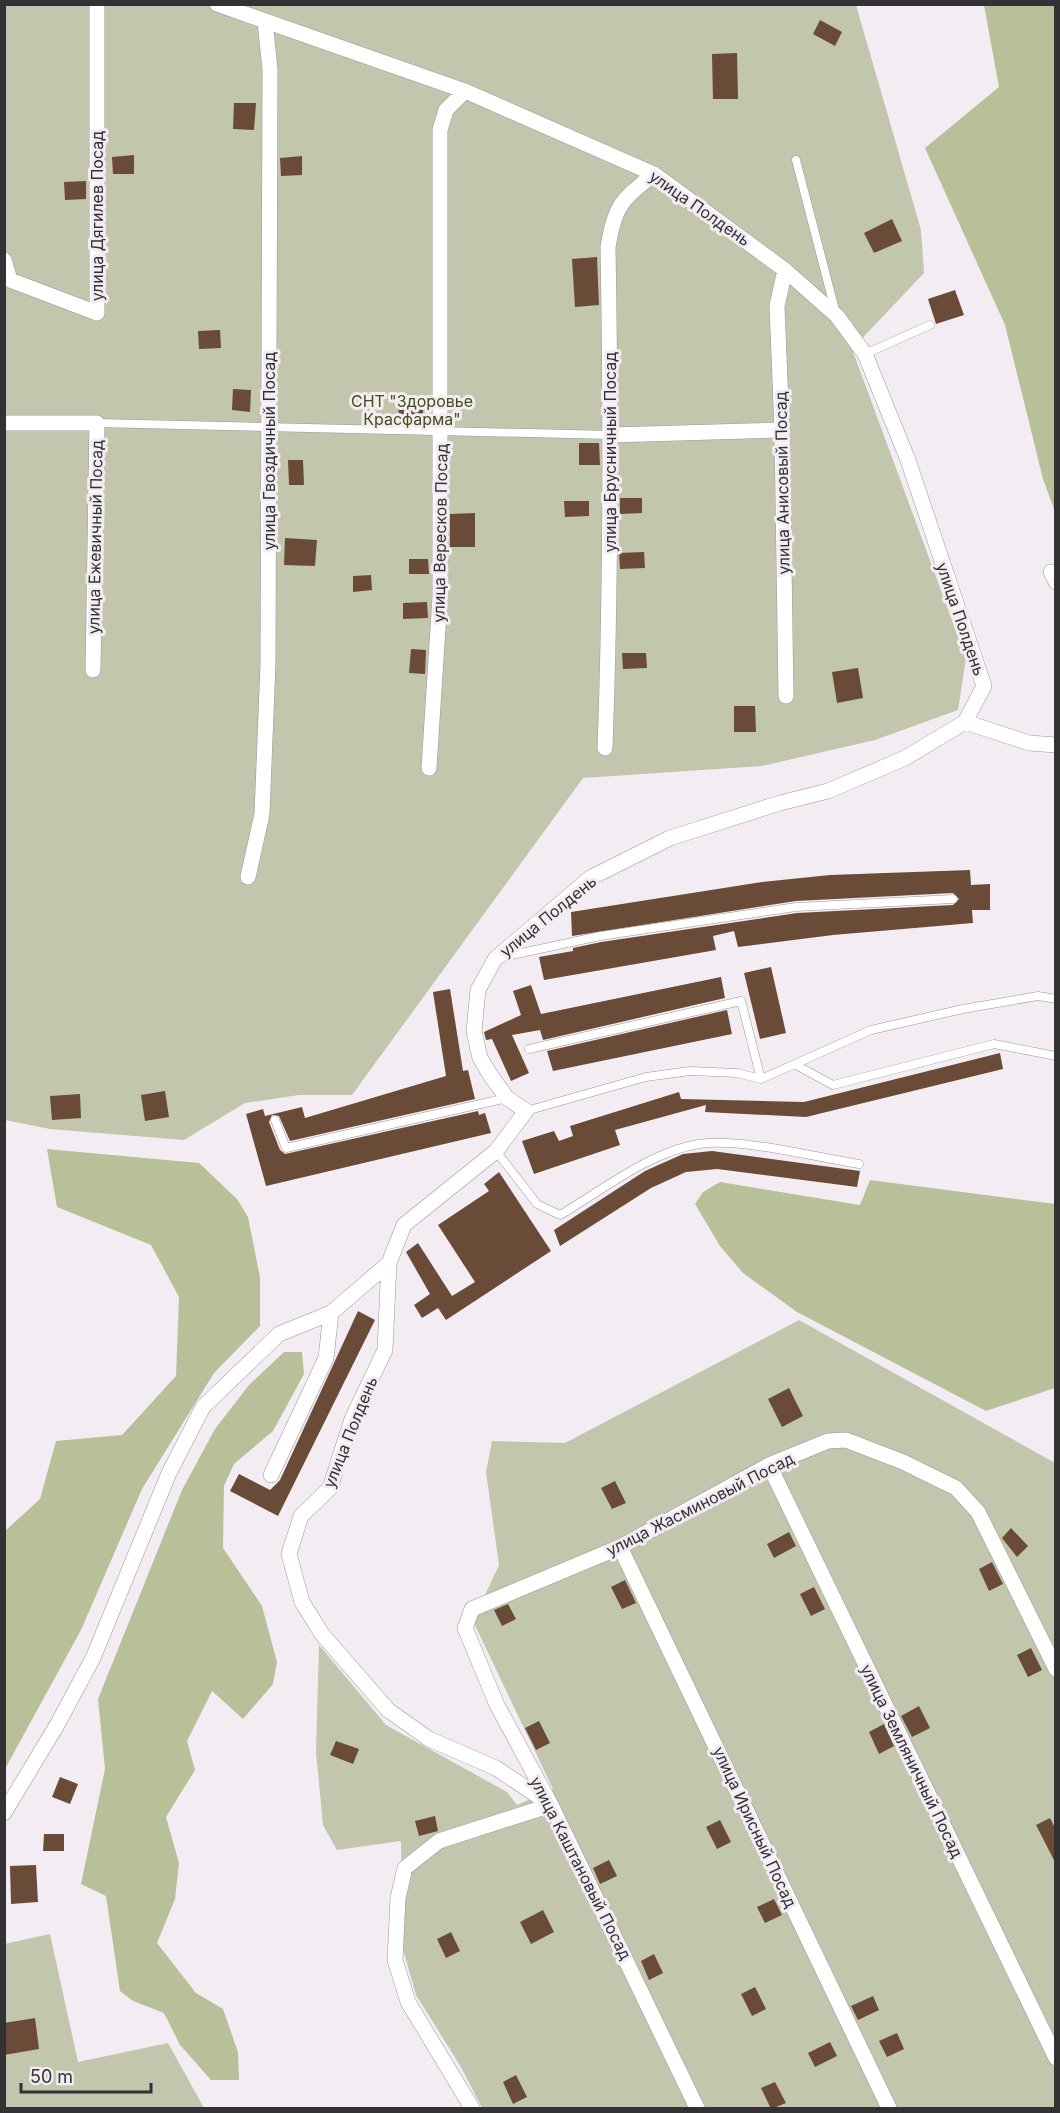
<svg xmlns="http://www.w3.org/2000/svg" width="1060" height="2113" viewBox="0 0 1060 2113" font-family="Inter,sans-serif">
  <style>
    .green { fill: #c1c6ac }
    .forest { fill: #b8c09a }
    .building { fill: #6a4b37 }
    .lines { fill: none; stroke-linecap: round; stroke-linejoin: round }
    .lane-casing { stroke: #9b959b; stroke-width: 9 }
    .street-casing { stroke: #9b959b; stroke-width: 16 }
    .lane { stroke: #fff; stroke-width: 8 }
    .street { stroke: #fff; stroke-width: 15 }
    .labels { text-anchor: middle; stroke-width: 6; stroke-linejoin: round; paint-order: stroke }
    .street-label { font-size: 16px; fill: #333133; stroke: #f3edf3 }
    .park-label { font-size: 16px; fill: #464e12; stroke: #f3edf3 }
  </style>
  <rect width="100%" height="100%" fill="#f3edf3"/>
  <path class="green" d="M4,5H856L921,230L924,273L852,349L966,658L958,710L875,740L762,766L583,778L352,1095H299L245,1103L184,1140L50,1129L5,1120Z
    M799,1320L1055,1463V2108H482L461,2067L416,1995L403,1949L401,1841L337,1850L323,1825L316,1752L319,1645L386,1725L507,1792L517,1805L553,1789L473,1621L499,1565L486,1472L492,1441L565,1443Z
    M50,1934L78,2062L168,2043L204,2108H5L4,1944Z"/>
  <path class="forest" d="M984,5H1055V512L1043,479L1005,325L925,148L999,87Z
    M47,1149L199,1163L237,1199L248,1217L260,1277V1326L214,1373L142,1489L81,1630L5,1769V1531L40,1499L56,1441L122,1435L176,1376L179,1297L151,1245L57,1207Z
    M870,1180L1055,1204V1388L986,1411L797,1312L743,1273L720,1246L695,1204L703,1192L720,1182L860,1205Z
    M284,1352H302L304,1374L273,1431L234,1464L224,1486L223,1548L262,1606L277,1662L273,1684L243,1719L212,1691L187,1741L195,1770L166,1817L179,1863L175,1899L157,1943L196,1993L223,2009L238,2052L239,2080H211L180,2045L164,2013L133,2001L120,1991L106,1896L81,1884L105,1769L98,1699L182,1490L215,1429L249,1385Z"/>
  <path class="building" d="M820,20L842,32L835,46L813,34Z
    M737,53L738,99H713L712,54Z
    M234,103H256L254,130L233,129Z
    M134,155V174H113L112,157Z
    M302,156V175L281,176L280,158Z
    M86,181V199L65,200L64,182Z
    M892,219L902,241L874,253L864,233Z
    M597,257L599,305L575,307L572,259Z
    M955,290L964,315L936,324L928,299Z
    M220,330L221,348L199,349L198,331Z
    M233,389L251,390L250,412L232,410Z
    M423,403V419H399L398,404Z
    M579,443H599L600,465H579Z
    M288,460H303L304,485H289Z
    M620,498H642V513L620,514Z
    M564,501H589V516L565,517Z
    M475,513V547H450V514Z
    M285,538L317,540L315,566L284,565Z
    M644,552L645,568L620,569L619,553Z
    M409,559H428L429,574H409Z
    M371,575L372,590L353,592V576Z
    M427,602L428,618L403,619V603Z
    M411,649L426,650L425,674L409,673Z
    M622,653H646L647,668L623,669Z
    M858,668L863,698L837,703L832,672Z
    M734,706H755L756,732H734Z
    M970,870L971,885L990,884V910H972L973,923L833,935L738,947L734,931L713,936L716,950L544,980L539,957L573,951V948L601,942L797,913L953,905L959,899L953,893L796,901L572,936L571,912L762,882L830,875Z
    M771,967L786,1033L760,1039L744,973Z
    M721,977L725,998L543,1040L540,1030L512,1035L529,1073L511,1081L492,1039L486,1040L484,1032L521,1015L513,991L531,985L541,1014Z
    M450,989L463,1071L468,1070L475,1099L290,1141L279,1116L272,1115L269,1122L280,1150L285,1154L478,1111L479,1115L485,1113L491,1133L266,1186L246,1114L263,1109L265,1116L302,1107L305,1118L446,1076L433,992Z
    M727,1010L732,1034L553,1071L547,1051Z
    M1000,1053L1003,1069L806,1117L705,1112L706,1105L615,1130L620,1145L534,1174L522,1141L554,1131L559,1141L573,1136L570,1126L679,1092L681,1099L804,1102Z
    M165,1091L169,1117L145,1121L141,1095Z
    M80,1094L81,1118L52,1120L50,1096Z
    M712,1151L860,1171L857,1187L717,1169L686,1172L651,1188L560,1246L554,1230L645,1171L683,1154Z
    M499,1172L551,1251L446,1320L438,1308L422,1318L414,1305L430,1294L406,1252L418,1243L452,1296L475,1282L438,1225L489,1191L484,1184Z
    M358,1311L375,1320L278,1516L230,1491L239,1474L270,1490L280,1480Z
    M789,1388L803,1416L782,1427L768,1399Z
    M615,1481L626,1503L612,1509L601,1488Z
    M1011,1528L1028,1546L1017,1557L1002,1538Z
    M789,1532L796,1546L774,1558L767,1544Z
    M992,1562L1003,1584L989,1591L979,1569Z
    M625,1580L636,1603L622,1609L611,1587Z
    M814,1587L825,1609L811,1616L800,1594Z
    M508,1604L516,1619L502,1626L494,1610Z
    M1031,1648L1042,1670L1028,1677L1017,1655Z
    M919,1706L930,1728L912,1737L901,1716Z
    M539,1721L550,1743L536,1750L525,1728Z
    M884,1724L894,1746L879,1754L869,1732Z
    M336,1741L359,1749L353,1764L330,1755Z
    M60,1777L78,1784L70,1804L52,1797Z
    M435,1816L438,1831L419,1836L415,1821Z
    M1050,1818L1056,1830V1864L1036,1825Z
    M720,1820L731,1842L717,1849L706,1827Z
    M44,1834H64V1851H43Z
    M609,1860L617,1876L600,1884L593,1868Z
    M36,1865L38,1902L11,1904L10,1866Z
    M774,1899L782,1915L765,1923L757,1907Z
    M543,1910L554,1932L531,1944L520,1922Z
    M451,1932L460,1951L446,1958L437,1939Z
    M654,1954L663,1973L649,1980L641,1961Z
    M755,1987L766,2009L752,2016L741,1994Z
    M873,1996L879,2010L858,2020L851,2006Z
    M35,2018L39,2049L4,2055V2023Z
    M897,2033L904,2049L887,2057L879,2041Z
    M830,2042L837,2056L815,2067L808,2053Z
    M516,2075L527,2097L513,2104L503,2082Z
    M775,2082L786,2103L771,2109L761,2088Z"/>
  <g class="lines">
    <defs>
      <path id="lane" d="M796,160L835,310
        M865,354L930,325
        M97,423L611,435
        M503,957L600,936L796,907L953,899
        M529,1049L741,1001L761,1079
        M796,1065L833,1085L994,1044L1056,1056
        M526,1111L646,1077L690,1071L737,1073L761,1079L871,1030L963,1009L1038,996L1056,999
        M275,1120L286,1148L507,1098
        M496,1151L537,1204L560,1215C601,1191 651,1151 699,1144C740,1138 816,1157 859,1164"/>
      <path id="street" d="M217,4L465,91L654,174L785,270L837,316L865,354L908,460L984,686L965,722L905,758L828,791L780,803L670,838L590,878L495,959L478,990L474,1031L480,1058L491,1076L507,1098L526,1111L496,1151L404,1225L389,1263L385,1350L352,1419L330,1488L301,1516L289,1554L302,1602L322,1634L388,1710L429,1739L496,1768L551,1805
        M4,260L10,280L97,313V4
        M785,270L777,306L782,430L786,696
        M4,423H97L93,670
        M612,435L782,430
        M1051,572L1056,582
        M965,722L1029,743L1056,745
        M605,748C611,581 611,414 608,247C615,204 622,200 654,174
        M429,768L440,597V130L446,110L465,91
        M248,877L262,814L268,664L270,69L265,22
        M769,1465L1056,2058
        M271,1475L326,1358L331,1313
        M620,1547L889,2108
        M4,1813L57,1725L93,1658L169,1473L203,1407L279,1334L331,1313L389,1263
        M472,2108L408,2002L395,1960L398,1898L405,1868L439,1841L551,1805
        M697,2108L551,1805L497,1705L465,1628L472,1609L620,1547L769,1465L828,1441L846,1440L903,1462L956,1488L978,1512L1056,1669"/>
    </defs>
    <use href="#lane" class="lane-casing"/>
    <use href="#street" class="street-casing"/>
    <use href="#lane" class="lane"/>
    <use href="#street" class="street"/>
  </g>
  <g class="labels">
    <g class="street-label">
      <text transform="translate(700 208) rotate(35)" y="6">улица Полдень</text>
      <text transform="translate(97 216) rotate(-90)" y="6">улица Дягилев Посад</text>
      <text transform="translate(269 451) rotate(-90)" y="6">улица Гвоздичный Посад</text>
      <text transform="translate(610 452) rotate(-90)" y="6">улица Брусничный Посад</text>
      <text transform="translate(782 483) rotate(-91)" y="6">улица Анисовый Посад</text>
      <text transform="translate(440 533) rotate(-89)" y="6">улица Вересков Посад</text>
      <text transform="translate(95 537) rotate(-89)" y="6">улица Ежевичный Посад</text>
      <text transform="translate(961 619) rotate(71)" y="6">улица Полдень</text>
      <text transform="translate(548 916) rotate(-39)" y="6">улица Полдень</text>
      <text transform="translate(350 1432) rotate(-68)" y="6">улица Полдень</text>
      <text transform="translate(700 1504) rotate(-27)" y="6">улица Жасминовый Посад</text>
      <text transform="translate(912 1761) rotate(64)" y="6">улица Земляничный Посад</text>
      <text transform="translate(755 1827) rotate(65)" y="6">улица Ирисный Посад</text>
      <text transform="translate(581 1868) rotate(63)" y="6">улица Каштановый Посад</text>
    </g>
    <g class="park-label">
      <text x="412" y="407">СНТ "Здоровье<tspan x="412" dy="18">Красфарма"</tspan></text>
    </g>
  </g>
  <rect width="1060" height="2113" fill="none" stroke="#333133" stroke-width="12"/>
  <path d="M21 2083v9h130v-9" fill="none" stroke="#333133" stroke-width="3"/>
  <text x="30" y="2083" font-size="18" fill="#333133" stroke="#f3edf3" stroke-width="4.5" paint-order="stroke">50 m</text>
</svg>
